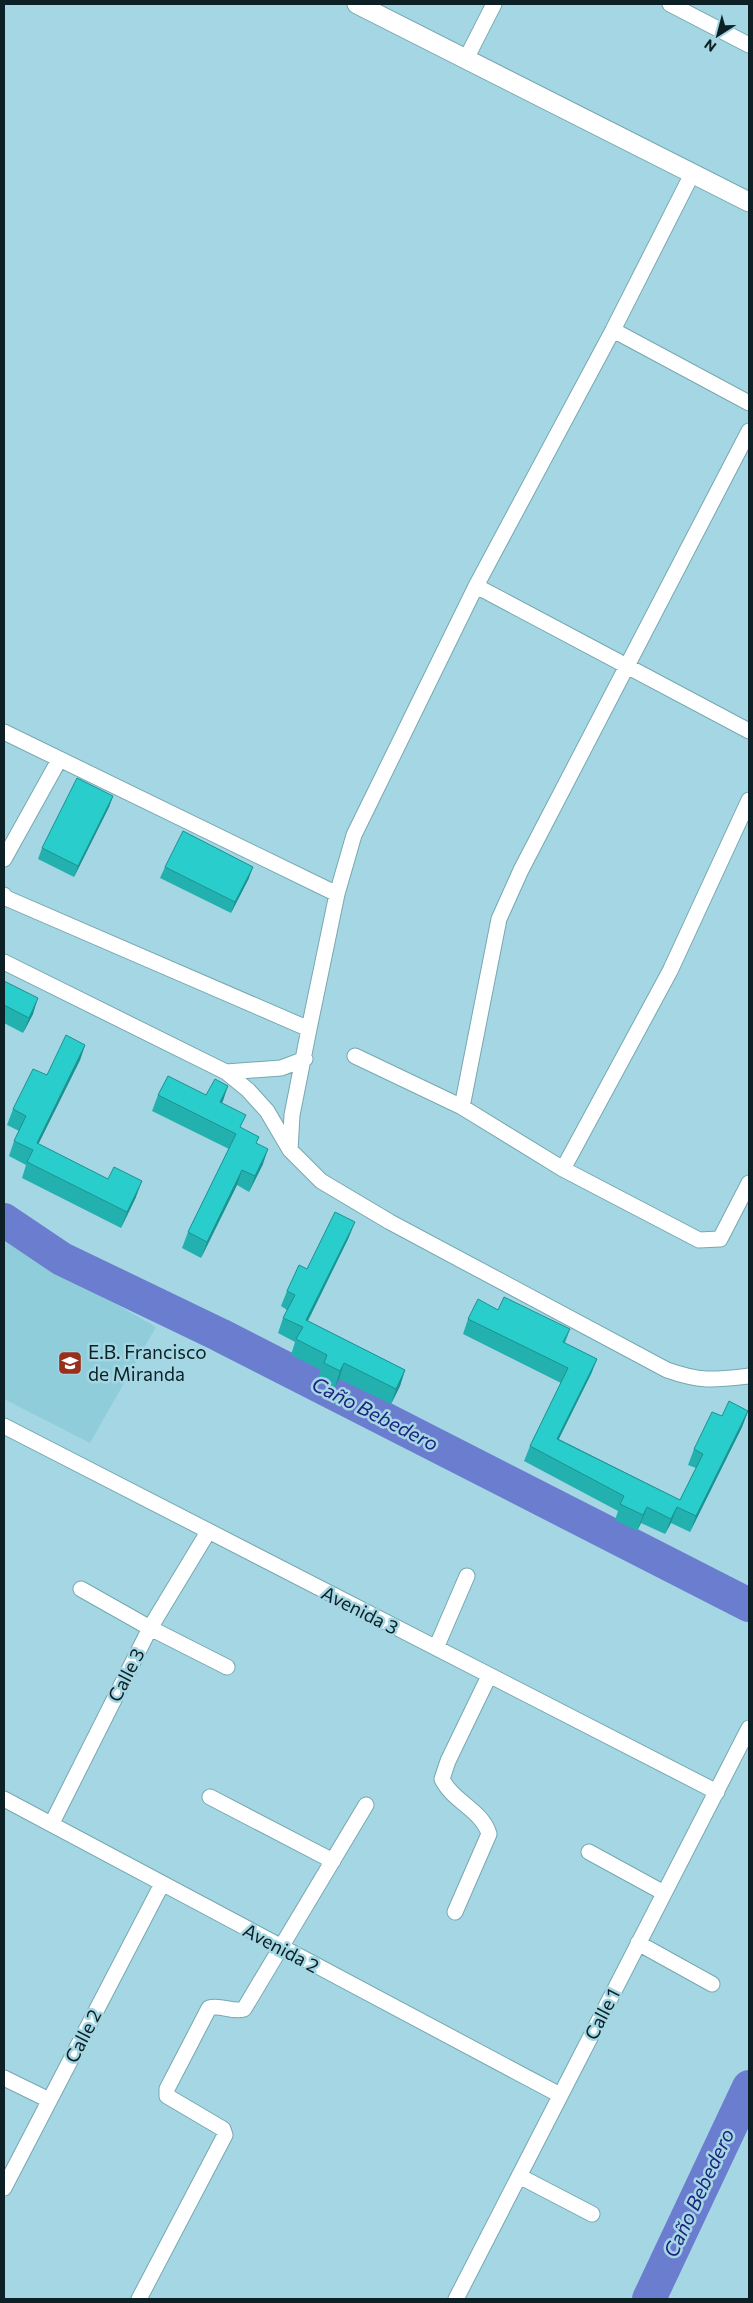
<svg xmlns="http://www.w3.org/2000/svg" width="753" height="2303" viewBox="0 0 753 2303" font-family="Commissioner,sans-serif">
  <style>
    .built { fill: #90cdda }
    .lines { fill: none; stroke-linecap: round; stroke-linejoin: round }
    .river { stroke: #6b7dcf; stroke-width: 34 }
    .minor-casing { stroke: #76a8b3; stroke-width: 17 }
    .tertiary-casing { stroke: #76a8b3; stroke-width: 21 }
    .minor { stroke: #fff; stroke-width: 15 }
    .tertiary { stroke: #fff; stroke-width: 19 }
    .wall { fill: #23b1af }
    .shaded-wall { fill: #1d908f }
    .building { fill: #29cecc; stroke: #1d908f }
    .labels { text-anchor: middle; stroke-width: 5; stroke-linejoin: round; paint-order: stroke }
    .poi-label { font-size: 19px; fill: #0c2025; stroke: #a4d7e3; text-anchor: start }
    .street-label { font-size: 19px; fill: #0c2025; stroke: #a4d7e3 }
    .water-label { font-size: 20px; font-style: italic; fill: #202181; stroke: #a4d7e3 }
  </style>
  <rect width="100%" height="100%" fill="#a4d7e3"/>
  <path class="built" d="M4,1240L156,1327L90,1443L4,1399Z"/>
  <g class="lines">
    <path class="river" d="M4,1220L62,1259L220,1335L749,1605
      M649,2299L749,2087"/>
    <defs>
      <path id="minor" d="M670,4L749,45
        M466,59L494,4
        M613,330L749,403
        M476,586L749,731
        M4,732L337,894
        M4,859L59,760
        M4,895L6,898L309,1029
        M4,962L226,1072L248,1090L267,1111L290,1150L321,1181L390,1222L667,1370C701,1382 714,1380 749,1376
        M355,1056L462,1107L563,1169L699,1240L720,1239L749,1183
        M226,1072L281,1068L305,1059
        M462,1107L499,919L521,870L749,431
        M290,1150L292,1115L309,1029L337,894L354,835L476,586L613,330L692,174
        M563,1169L670,971L749,800
        M4,1426L717,1792
        M81,1589L150,1628L227,1667
        M436,1648L467,1576
        M210,1797L333,1861
        M4,1799C189,1897 374,1997 560,2095
        M52,1823L150,1628L208,1532
        M589,1852L664,1893
        M455,1912L489,1834C482,1810 453,1802 442,1779L448,1761L489,1676
        M638,1943L712,1984
        M4,2078L49,2100
        M519,2176L592,2214
        M4,2188L162,1884
        M139,2299L225,2135L223,2129L167,2096V2089L209,2008C220,2004 233,2013 244,2009L366,1805
        M456,2299L749,1728"/>
      <path id="tertiary" d="M357,4L749,202"/>
    </defs>
    <use href="#minor" class="minor-casing"/>
    <use href="#tertiary" class="tertiary-casing"/>
    <use href="#minor" class="minor"/>
    <use href="#tertiary" class="tertiary"/>
  </g>
  <path class="wall" d="M113,796L109,807L74,877L38,859L42,848Z
    M165,867L249,878L231,913L160,878Z
    M4,981L33,1014L23,1033L4,1023Z
    M85,1045L80,1060L38,1144L136,1197L121,1228L22,1178L26,1165L9,1156L14,1141L19,1131L7,1125L13,1109L47,1075Z
    M158,1095L222,1103L241,1128L256,1143L263,1164L249,1192L237,1185L201,1258L182,1248L188,1232L229,1149L152,1111Z
    M349,1237L308,1321L405,1370L400,1386L391,1404L339,1379L335,1387L318,1378L321,1370L291,1355L295,1342L278,1333L283,1318L287,1310L281,1306L287,1291L307,1269Z
    M468,1319L570,1329L565,1343L597,1359L591,1374L559,1439L680,1500L696,1468L688,1465L694,1449L722,1416L748,1411L742,1427L690,1532L671,1523L665,1534L641,1523L637,1531L615,1520L618,1511L524,1461L530,1446L561,1383L463,1334Z"/>
  <path class="shaded-wall" d="M113,796L109,807L74,877L78,866Z
    M253,867L249,878L231,913L235,902Z
    M38,998L33,1014L23,1033L29,1018Z
    M85,1045L80,1060L31,1159L37,1143Z
    M228,1086L223,1101L215,1118L220,1102Z
    M268,1149L263,1164L249,1192L255,1176Z
    M242,1170L237,1185L201,1258L207,1242Z
    M142,1181L136,1197L121,1228L127,1212Z
    M355,1222L349,1237L300,1336L306,1320Z
    M597,1359L591,1374L551,1454L557,1439Z
    M344,1363L339,1379L335,1387L340,1371Z
    M405,1370L400,1386L391,1404L396,1389Z
    M748,1411L742,1427L690,1532L696,1516Z
    M647,1507L641,1523L637,1531L643,1515Z
    M677,1507L671,1523L665,1534L671,1519Z"/>
  <path class="building" d="M77,778L113,796L78,866L42,848Z
    M183,831L253,867L235,902L165,867Z
    M4,981L38,998L29,1018L4,1005Z
    M66,1035L85,1045L37,1143L108,1179L114,1167L142,1181L127,1212L27,1162L33,1150L14,1141L26,1116L13,1109L33,1069L47,1075Z
    M168,1076L206,1095L215,1079L228,1086L220,1102L246,1115L240,1127L259,1137L256,1143L268,1149L255,1176L242,1170L207,1242L188,1232L236,1134L158,1095Z
    M335,1212L355,1222L306,1320L405,1370L396,1389L344,1363L340,1371L324,1363L327,1355L296,1339L303,1327L283,1318L295,1295L287,1291L299,1265L307,1269Z
    M504,1297L570,1329L563,1342L597,1359L557,1439L680,1500L703,1454L694,1449L712,1412L722,1416L729,1401L748,1411L696,1516L677,1507L671,1519L647,1507L643,1515L620,1504L624,1496L530,1446L568,1368L468,1319L478,1299L498,1310Z"/>
  <defs>
    <symbol id="school-square" viewBox="-11 -11 22 22"><rect x="-9" y="-9" width="18" height="18" rx="4" fill="#99301b" stroke="#a4d7e3"/><path d="M0-5L7-2L0 1L-7-2ZM-4 1L0 2.5L4 1V4Q0 6-4 4Z" fill="#fff"/></symbol>
  </defs>
  <g fill-rule="evenodd">
    <use href="#school-square" x="56" y="1349" width="28" height="28"/>
  </g>
  <g class="labels">
    <g class="poi-label">
      <text x="88" y="1359">E.B. Francisco<tspan x="88" dy="22">de Miranda</tspan></text>
    </g>
    <g class="street-label">
      <text transform="translate(360 1610) rotate(27)" y="7">Avenida 3</text>
      <text transform="translate(126 1675) rotate(-63)" y="7">Calle 3</text>
      <text transform="translate(281 1948) rotate(28)" y="7">Avenida 2</text>
      <text transform="translate(602 2014) rotate(-63)" y="7">Calle 1</text>
      <text transform="translate(83 2036) rotate(-63)" y="7">Calle 2</text>
    </g>
    <g class="water-label">
      <text transform="translate(375 1414) rotate(27)" y="7">Caño Bebedero</text>
      <text transform="translate(699 2193) rotate(-65)" y="7">Caño Bebedero</text>
    </g>
  </g>
  <rect width="753" height="2303" fill="none" stroke="#0c2025" stroke-width="10"/>
  <g transform="translate(718 35) rotate(216)" stroke="#a4d7e3" stroke-width="4" paint-order="stroke">
  <path d="M0-4L9 19L0 12L-9 19Z" fill="#0c2025"/>
  <text y="-8" font-size="14" font-weight="bold" text-anchor="middle" fill="#0c2025">N</text>
  </g>
</svg>
